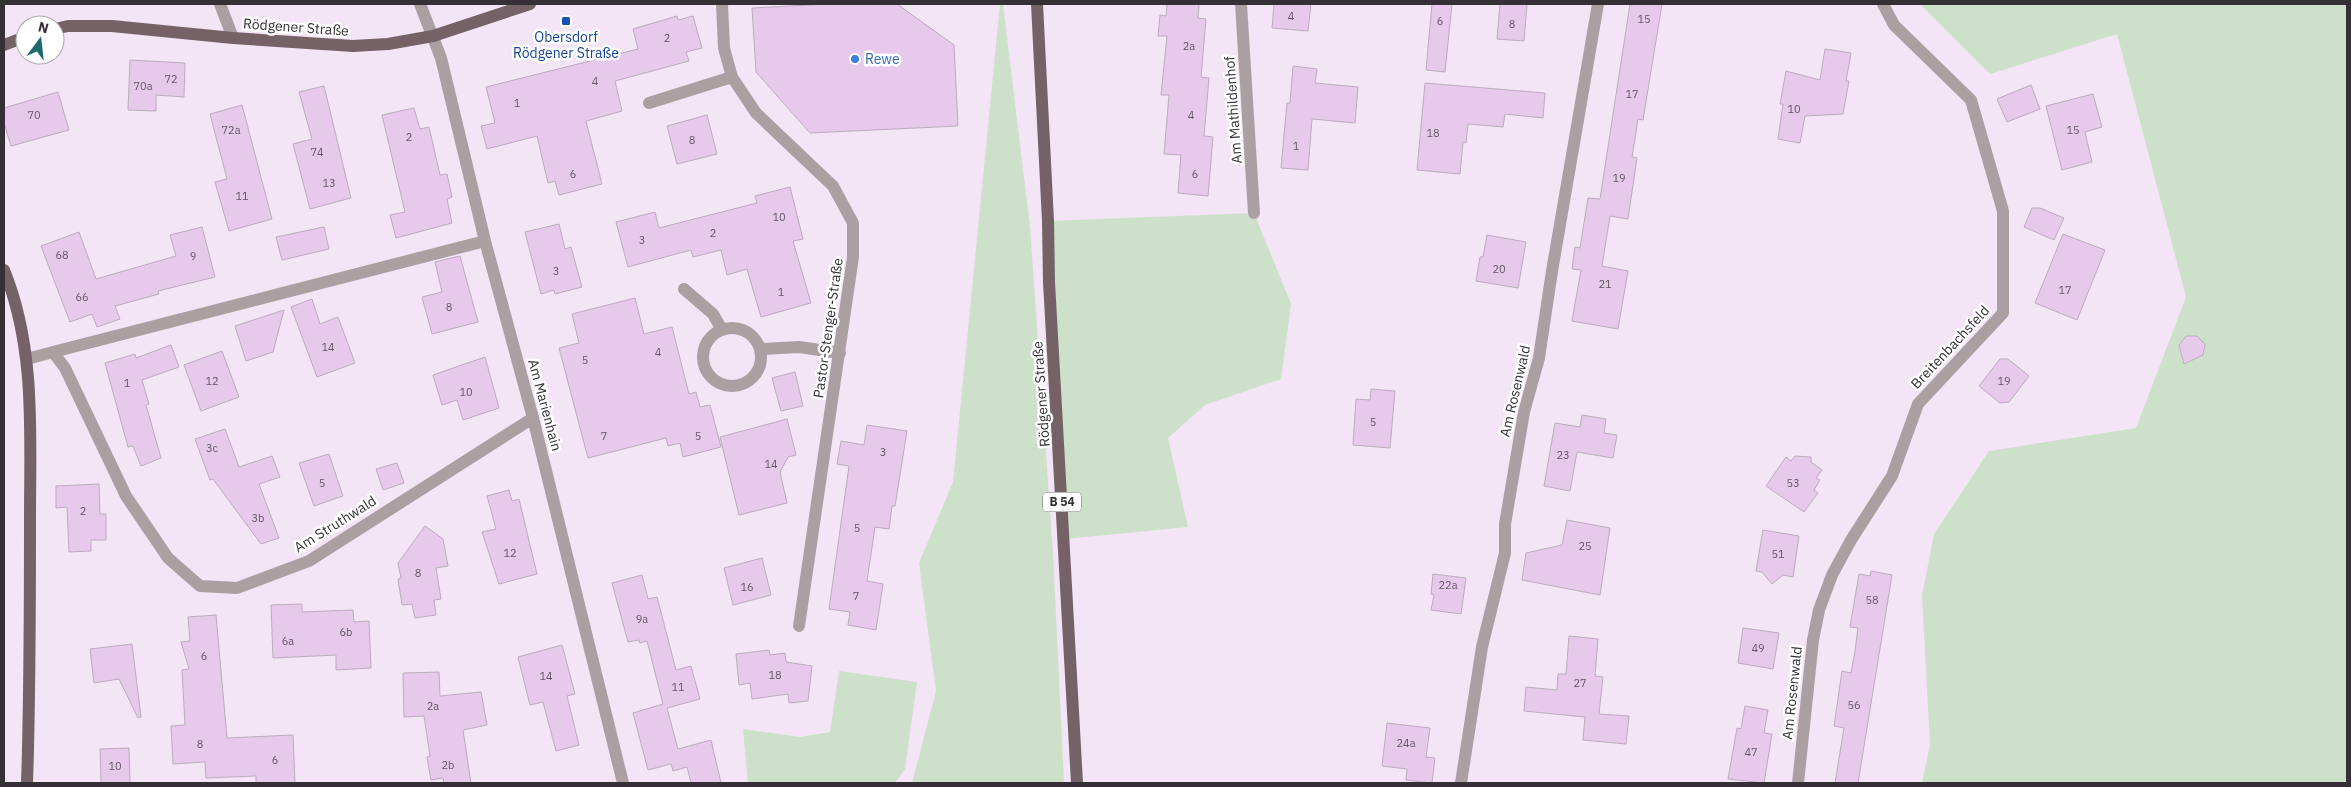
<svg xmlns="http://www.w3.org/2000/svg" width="2351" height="787" viewBox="0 0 2351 787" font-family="'IBM Plex Sans',sans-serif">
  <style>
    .green { fill: #cde1ca }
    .building { fill: #e7c9ec; stroke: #bbacbd }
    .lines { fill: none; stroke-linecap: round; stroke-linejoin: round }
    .minor { stroke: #aaa0a2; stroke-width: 12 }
    .major { stroke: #746267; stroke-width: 12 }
    .transit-dot { fill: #1a4fb4; stroke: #fff; stroke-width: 2 }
    .shop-dot { fill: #3f7fe0; stroke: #fff; stroke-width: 2 }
    .labels { text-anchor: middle; stroke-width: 5; stroke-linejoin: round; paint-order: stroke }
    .number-label { font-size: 11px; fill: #625664 }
    .shield { fill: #fff; stroke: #726d72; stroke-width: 1 }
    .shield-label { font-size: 12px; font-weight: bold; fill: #352f36 }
    .street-label { font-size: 14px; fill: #352f36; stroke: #fff }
    .transit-label { font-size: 14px; fill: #164399; stroke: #fff }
    .shop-label { font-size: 14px; fill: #366cbe; stroke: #fff; text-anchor: start }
  </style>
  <rect width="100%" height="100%" fill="#f3e4f6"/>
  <path class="green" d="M1000,4H1003L1030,227L1053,553L1064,783H912L936,691L919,563L953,482Z
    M1920,4H2347V783H1922L1930,745L1922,596L1934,534L1989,451L2136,428L2186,297L2117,34L1990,74Z
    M1254,213L1291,304L1281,379L1205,405L1168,438L1188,527L1065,539L1048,221Z
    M839,671L917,682L905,769L895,783H748L743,729L800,737L830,732Z"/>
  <path class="building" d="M829,4H897L954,45L958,126L810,133L756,72L752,8Z
    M1167,4H1199L1198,18L1206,19L1201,77L1209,78L1204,136L1213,137L1208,196L1178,193L1181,155L1164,154L1169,95H1161L1167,36H1158L1160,15L1166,16Z
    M1274,4H1311L1308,31L1272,28Z
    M1432,4H1452L1445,72L1426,70Z
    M1500,4H1527L1524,41L1497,39Z
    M1630,4H1662L1643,120L1638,119L1632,157L1637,158L1628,219L1610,216L1602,266L1628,271L1618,329L1572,321L1581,270L1572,269L1575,247L1580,248L1588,198L1600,199Z
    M677,16L678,20L693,16L702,48L686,52L689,61L615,81L622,111L586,121L602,184L559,195L555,181L548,183L537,136L487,149L481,126L495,123L486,87L638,49L633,29Z
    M1825,49L1851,53L1846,81H1849L1843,114L1805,116L1800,143L1778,139L1783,104H1780L1786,71L1820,80Z
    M130,60L185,63L184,97L156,95V111L128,110Z
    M1293,66L1317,69L1315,83L1358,87L1355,123L1312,119L1308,170L1281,168L1287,103H1290Z
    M1425,83L1545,93L1543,118L1505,114L1503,127L1468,124L1466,143L1463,142L1460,174L1417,170Z
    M2031,85L2040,109L2007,122L1997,99Z
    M324,86L351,198L310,209L293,144L312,139L299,92Z
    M58,92L69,130L11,146L4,123V108Z
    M2093,94L2102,127L2085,132L2092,162L2062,170L2046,106Z
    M242,105L272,219L229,231L215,182L227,179L210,114Z
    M414,108L420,129L429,127L440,175L447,174L452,197L447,199L452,223L396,238L390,215L405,212L382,115Z
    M707,115L717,154L677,164L667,126Z
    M790,187L803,239L793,241L811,303L761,317L747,269L727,275L721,250L693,257L691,250L628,267L616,222L655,212L659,228L757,203L755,196Z
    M2032,208H2040L2064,218L2054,240L2024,227Z
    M559,224L565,249L571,247L582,287L555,294L554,290L541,294L525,232Z
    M202,227L215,277L158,291L159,294L115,306L120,319L97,327L92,314L70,322L41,246L79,232L96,279L176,256L170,235Z
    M324,227L329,249L282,260L276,237Z
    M2063,234L2105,250L2077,320L2035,303Z
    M1487,235L1526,242L1518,288L1476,281L1480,257H1483Z
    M460,256L478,322L432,334L422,297L442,292L435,262Z
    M635,298L644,334L672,327L689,394L696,392L700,407L710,405L721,447L683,457L680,443L668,446L666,438L588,458L559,348L579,343L572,314Z
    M312,299L320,324L338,317L355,363L317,377L291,307Z
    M284,310L273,352L246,361L235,326Z
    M2186,336H2197L2205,344L2203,355L2184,364L2179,345Z
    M171,345L179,367L142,380L149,404L146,405L161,458L141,466L133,446L128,447L105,363L135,354L136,358Z
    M222,351L239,397L201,411L184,365Z
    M485,357L499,408L463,420L457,400L442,405L433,375Z
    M2000,359H2008L2029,376L2009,402L2000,403L1979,386Z
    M795,372L803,406L781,411L772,378Z
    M1371,389L1395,391L1390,448L1353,445L1356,399L1370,400Z
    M1582,415L1606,419L1604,433L1617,435L1613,458L1577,452L1570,491L1544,486L1555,423L1580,427Z
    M787,419L796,455L788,457L780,472L787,503L739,515L720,437Z
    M867,425L907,431L895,506H892L889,529L875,527L867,581L883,584L876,630L848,625L850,612L829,609L849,466L837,464L841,441L864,445Z
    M225,429L239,467L272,456L280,477L259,484L279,538L261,544L213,479L210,480L195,439Z
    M329,454L343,496L314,506L299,463Z
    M1795,456L1811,457V462L1822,470L1816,478L1820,480L1814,490L1818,493L1804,512L1766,486L1786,457L1791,461Z
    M397,463L404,483L383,490L376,469Z
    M99,484L100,514H106V540H91V551L69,552L67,507L56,508V486Z
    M509,490L512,501L519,499L537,574L499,584L482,532L496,529L487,496Z
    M1567,520L1610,528L1600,595L1522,580L1526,553L1562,545Z
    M425,526L443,539L448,566L436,568L441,599L434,600L436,615L415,618L412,604L402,605L398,579L401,578L398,563Z
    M1763,530L1799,536L1793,577L1783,575L1772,584L1762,572L1756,571Z
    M762,558L771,595L733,605L724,568Z
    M1871,571L1892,575L1858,783H1835L1844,728L1834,726L1842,671L1851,673L1855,651L1858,628L1850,627L1859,574L1870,576Z
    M1433,574L1466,578L1461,614L1431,610L1434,595L1431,594Z
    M642,575L648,599L657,597L676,670L691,666L700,699L667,708L678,749L711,740L721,783H691L687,767L673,771L671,764L648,770L633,713L663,704L647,641L640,643L639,640L628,642L612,583Z
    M302,604V612L353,610L354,622L369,621L371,668L336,670V655L273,658L271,605Z
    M216,615L227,738L293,735L295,783H256V776L206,778L205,762L173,764L171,726L185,725L182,670L189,669L181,642L190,641L188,617Z
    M1743,628L1779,633L1773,669L1738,663Z
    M1569,636L1598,639L1595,676L1603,677L1599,714L1629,716L1626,744L1583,740L1585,717L1524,711L1526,687L1557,690L1558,674H1566Z
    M132,644L141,717L138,718L119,679L94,683L90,649Z
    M562,645L575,694L567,696L579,745L556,751L543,702L530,705L518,657Z
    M769,650L770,655L785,653L786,662L812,666L808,701L789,703L788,694L752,699L750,683L739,685L736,654Z
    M439,672L440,696L481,692L487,725L463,730L471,783H444L443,778L431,780L427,757L430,756L424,716L404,717L403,673Z
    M1745,706L1768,710L1764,733L1772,734L1764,783L1728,779L1737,728L1741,729Z
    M1387,723L1430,728L1426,757L1435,758L1432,783L1406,780L1407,769L1382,766Z
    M129,748L130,783H101L100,749Z"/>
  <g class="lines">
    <path class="minor" d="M220,4L233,38
      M420,4L441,58L485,241L533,418L623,783
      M722,4L724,48L732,77L756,113L833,186L853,223V257L799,626
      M1241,4L1254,213
      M649,103L732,77
      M485,241L53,352L65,368L126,496L168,558L200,586L237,588L309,561L533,418
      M684,289L713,314L722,330
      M703 357a29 29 0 1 1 58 0a29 29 0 1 1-58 0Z
      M760,349L799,347L840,353
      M27,359L53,352
      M1461,783L1482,647L1505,553V524L1524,412L1539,358L1552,271L1598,4
      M1798,783L1813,640L1819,610L1832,575L1851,540L1892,476L1918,404L2003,313V211L1971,100L1894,25L1883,4"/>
    <path class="major" d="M1037,4L1048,221L1049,282L1077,783
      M55,29L68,26H112L233,38L353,46L388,44L433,36L530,4
      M4,45L25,37
      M4,270C36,348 30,435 30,518C30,606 30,695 27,783"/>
  </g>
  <rect class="transit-dot" x="561" y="16" width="10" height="10" rx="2.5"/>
  <circle class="shop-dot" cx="855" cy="59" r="5"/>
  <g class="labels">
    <g class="number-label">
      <text x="1291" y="20">4</text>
      <text x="1644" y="23">15</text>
      <text x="1440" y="25">6</text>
      <text x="1512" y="28">8</text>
      <text x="667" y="42">2</text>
      <text x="1189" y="50">2a</text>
      <text x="171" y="83">72</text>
      <text x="595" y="85">4</text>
      <text x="143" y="90">70a</text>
      <text x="1632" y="98">17</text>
      <text x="517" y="107">1</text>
      <text x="1794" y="113">10</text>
      <text x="34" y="119">70</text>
      <text x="1191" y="119">4</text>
      <text x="231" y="134">72a</text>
      <text x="2073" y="134">15</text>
      <text x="1433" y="137">18</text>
      <text x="409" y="141">2</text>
      <text x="692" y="144">8</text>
      <text x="1296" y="150">1</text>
      <text x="317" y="156">74</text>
      <text x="573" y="178">6</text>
      <text x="1195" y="178">6</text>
      <text x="1619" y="182">19</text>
      <text x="329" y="187">13</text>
      <text x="242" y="200">11</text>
      <text x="779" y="221">10</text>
      <text x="713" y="237">2</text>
      <text x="642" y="244">3</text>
      <text x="62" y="259">68</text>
      <text x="193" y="260">9</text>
      <text x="1499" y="273">20</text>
      <text x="556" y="275">3</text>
      <text x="1605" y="288">21</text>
      <text x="2065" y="294">17</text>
      <text x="781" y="296">1</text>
      <text x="82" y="301">66</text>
      <text x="449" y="311">8</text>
      <text x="328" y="351">14</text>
      <text x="658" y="356">4</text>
      <text x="585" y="364">5</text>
      <text x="212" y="385">12</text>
      <text x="2004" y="385">19</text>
      <text x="127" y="387">1</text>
      <text x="466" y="396">10</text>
      <text x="1373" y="426">5</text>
      <text x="604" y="440">7</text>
      <text x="698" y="440">5</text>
      <text x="212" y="452">3c</text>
      <text x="883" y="456">3</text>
      <text x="1563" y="459">23</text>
      <text x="771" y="468">14</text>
      <text x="322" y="487">5</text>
      <text x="1793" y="487">53</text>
      <text x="83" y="515">2</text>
      <text x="258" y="522">3b</text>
      <text x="857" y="532">5</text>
      <text x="1585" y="550">25</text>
      <text x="510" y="557">12</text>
      <text x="1778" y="558">51</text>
      <text x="418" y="577">8</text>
      <text x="1448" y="589">22a</text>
      <text x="747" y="591">16</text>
      <text x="856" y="600">7</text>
      <text x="1872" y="604">58</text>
      <text x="642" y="623">9a</text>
      <text x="346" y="636">6b</text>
      <text x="288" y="645">6a</text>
      <text x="1758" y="652">49</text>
      <text x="204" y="660">6</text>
      <text x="775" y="679">18</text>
      <text x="546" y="680">14</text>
      <text x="1580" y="687">27</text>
      <text x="678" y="691">11</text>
      <text x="1854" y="709">56</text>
      <text x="433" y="710">2a</text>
      <text x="1406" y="747">24a</text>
      <text x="200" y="748">8</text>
      <text x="1751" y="756">47</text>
      <text x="275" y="764">6</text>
      <text x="448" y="769">2b</text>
      <text x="115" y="770">10</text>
    </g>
    <rect class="shield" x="1043" y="492.5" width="38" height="19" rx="4"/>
    <g class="shield-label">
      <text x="1062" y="506">B 54</text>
    </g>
    <g class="street-label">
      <text transform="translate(296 27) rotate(4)" y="5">Rödgener Straße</text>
      <text transform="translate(1233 110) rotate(-94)" y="5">Am Mathildenhof</text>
      <text transform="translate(828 328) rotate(-82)" y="5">Pastor-Stenger-Straße</text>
      <text transform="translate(1950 347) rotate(-47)" y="5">Breitenbachsfeld</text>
      <text transform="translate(1515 391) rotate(-77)" y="5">Am Rosenwald</text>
      <text transform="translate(1041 394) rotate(-94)" y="5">Rödgener Straße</text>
      <text transform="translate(545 405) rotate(75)" y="5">Am Marienhain</text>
      <text transform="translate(335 524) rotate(-32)" y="5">Am Struthwald</text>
      <text transform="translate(1792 693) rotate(-84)" y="5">Am Rosenwald</text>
    </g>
    <g class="transit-label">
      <text x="566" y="42">Obersdorf<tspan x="566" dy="16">Rödgener Straße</tspan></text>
    </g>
    <g class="shop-label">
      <text x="865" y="64">Rewe</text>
    </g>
  </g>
  <rect width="2351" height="787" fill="none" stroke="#352f36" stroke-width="10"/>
  <g transform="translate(40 40) rotate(15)"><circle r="24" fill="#ffffff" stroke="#aeacaf"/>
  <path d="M0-4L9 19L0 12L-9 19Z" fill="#1d6a6d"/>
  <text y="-8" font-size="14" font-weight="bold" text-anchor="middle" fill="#352f36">N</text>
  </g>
</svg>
